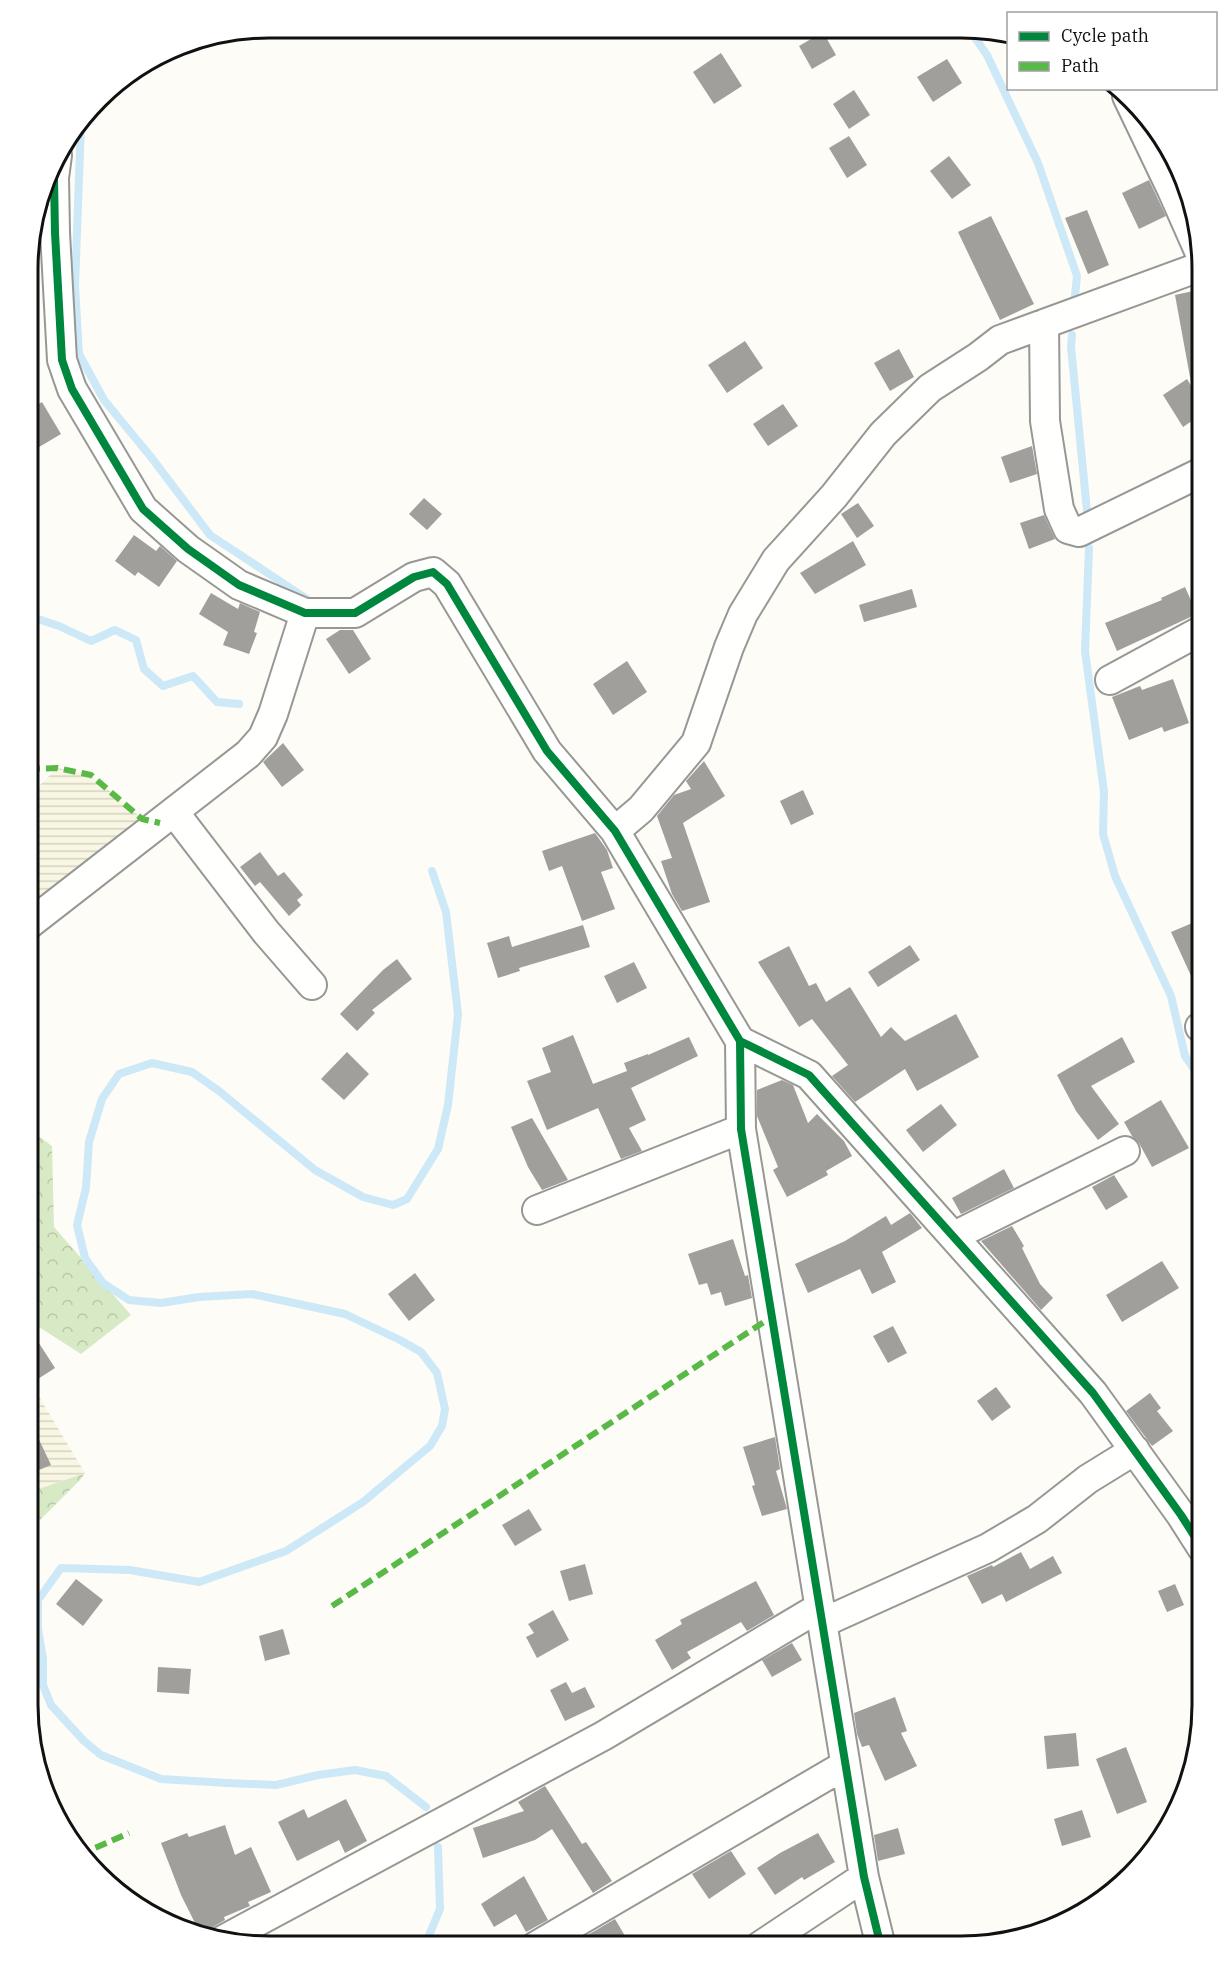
<svg xmlns="http://www.w3.org/2000/svg" width="1229" height="1974" viewBox="0 0 1229 1974" font-family="'IBM Plex Serif',serif">
  <style>
    .farmland { fill: url(#farmland-rules) }
    .forest { fill: url(#forest-crowns) }
    .lines { fill: none; stroke-linecap: round; stroke-linejoin: round }
    .stream { stroke: #cde8f7; stroke-width: 8 }
    .building { fill: #a19f9c }
    .minor-casing { stroke: #979795; stroke-width: 32 }
    .minor { stroke: #fffffe; stroke-width: 28 }
    .quiet { stroke: #58b947; stroke-width: 6; stroke-dasharray: 12 6; stroke-linecap: butt }
    .cycleway-casing { stroke: #fff; stroke-width: 11 }
    .cycleway { stroke: #00873e; stroke-width: 8 }
    .rim { fill: none; stroke: #111; stroke-width: 3 }
  </style>
  <defs>
    <pattern id="farmland-rules" width="6" height="5" patternUnits="userSpaceOnUse" patternTransform="scale(1.5)"><rect width="6" height="5" fill="#f9f7e4"/><path d="M0 2.5h6" fill="none" stroke="#d4d3c3"/></pattern>
    <pattern id="forest-crowns" width="20" height="18" patternUnits="userSpaceOnUse" patternTransform="scale(1.5)"><rect width="20" height="18" fill="#d8eac5"/><path d="M2 6a3 3 0 1 1 6 0M12 15a3 3 0 1 1 6 0" fill="none" stroke="#b8c8a8"/></pattern>
  </defs>
  <rect width="100%" height="100%" fill="#fdfcf7"/>
  <path class="farmland" d="M57,768L91,775L142,819L28,921V797Z
    M38,1395L85,1473L27,1493V1400Z"/>
  <path class="forest" d="M28,1128L52,1146L54,1227L131,1315L81,1354L28,1320Z
    M85,1473L80,1480L27,1533V1493Z"/>
  <g class="lines">
    <path class="stream" d="M969,29L987,55L1038,163L1077,276L1074,305
      M81,124L75,286L79,354L104,400L151,457L210,535L307,599
      M1072,335L1071,347L1087,511
      M1089,548L1085,651L1104,792L1103,834L1115,876L1171,996L1185,1056L1202,1081
      M29,616L59,626L91,641L115,630L136,640L144,669L163,686L193,676L217,702L239,704
      M426,1807L386,1776L355,1770L318,1775L276,1785L227,1783L161,1779L101,1755L84,1741L51,1705L43,1685V1659L38,1629V1600L61,1568L130,1570L199,1582L286,1551L363,1502L430,1446L442,1426L445,1409L437,1373L421,1352L400,1340L345,1314L252,1294L199,1297L161,1303L129,1300L103,1283L85,1258L77,1225L86,1188L89,1142L102,1099L119,1074L152,1063L192,1072L219,1091L315,1170L363,1197L393,1205L407,1199L438,1149L448,1105L458,1014L446,912L432,871
      M425,1945L440,1909L438,1847"/>
  </g>
  <path class="building" d="M823,32L836,55L812,69L799,46Z
    M721,53L742,86L714,104L693,72Z
    M947,59L962,83L933,102L917,77Z
    M854,90L870,115L849,129L833,104Z
    M849,136L867,165L847,178L829,148Z
    M949,156L971,185L952,199L930,171Z
    M1149,180L1166,216L1139,229L1122,193Z
    M1087,210L1109,265L1088,274L1065,218Z
    M991,216L1034,304L1000,320L958,232Z
    M1202,289V387L1192,388L1175,295Z
    M745,341L763,368L727,393L708,365Z
    M899,349L914,377L890,391L874,363Z
    M1187,379L1202,403V414L1183,427L1163,395Z
    M42,402L61,434L29,453V410Z
    M783,404L798,426L768,446L753,424Z
    M1032,446L1037,474L1010,483L1001,457Z
    M424,498L442,514L427,530L409,514Z
    M858,503L874,526L857,538L841,514Z
    M1044,515L1055,539L1029,549L1020,523Z
    M134,535L156,551L160,546L177,561L159,587L138,572L135,576L115,561Z
    M853,541L866,565L815,594L800,573Z
    M1185,587L1197,614L1117,651L1105,623L1162,600L1161,598Z
    M912,589L917,607L864,622L859,605Z
    M211,593L238,609L240,603L260,612L254,632L257,633L249,654L223,645L228,632L199,614Z
    M340,630H353L371,659L349,674L326,639Z
    M627,661L647,692L613,715L593,684Z
    M1173,679L1189,723L1164,732L1162,727L1129,740L1112,697L1140,686L1142,690Z
    M283,743L304,770L282,787L263,762Z
    M704,761L725,796L683,823L710,902L682,911L672,894L661,861L672,858L657,816L674,795L691,789L686,781Z
    M803,790L814,814L791,825L780,801Z
    M595,833L607,850L613,868L601,872L615,909L582,921L562,866L549,871L542,851Z
    M260,852L278,876L284,872L303,895L297,900L301,905L289,916L260,882L255,886L240,867Z
    M1197,921L1202,931V1000L1171,932Z
    M583,925L590,947L519,968L520,971L498,978L487,943L509,936L512,947Z
    M910,945L920,960L878,987L868,972Z
    M789,946L809,986L816,983L826,1002L850,987L881,1037L891,1027L905,1041L956,1014L979,1057L917,1091L905,1069L855,1102L832,1076L848,1065L812,1019L799,1027L758,962Z
    M397,959L412,979L372,1010L375,1013L357,1031L340,1014L383,970Z
    M634,962L647,988L617,1003L604,976Z
    M573,1035L593,1084L627,1071L624,1063L648,1054V1055L689,1037L698,1056L631,1088L646,1120L629,1128L642,1151L621,1159L598,1108L547,1130L527,1081L551,1072L542,1048Z
    M1122,1037L1135,1062L1091,1086L1119,1124L1098,1140L1076,1111L1057,1075Z
    M347,1052L369,1074L344,1100L321,1079Z
    M782,1080L793,1085L808,1123L817,1114L844,1141L852,1156L826,1171L828,1175L787,1197L773,1170L778,1167L757,1116V1090Z
    M1161,1100L1189,1148L1152,1167L1139,1143L1132,1136L1124,1122Z
    M941,1104L957,1125L923,1152L906,1130Z
    M532,1118L568,1180L542,1190L528,1167L511,1127Z
    M1004,1169L1014,1188L961,1214L952,1198Z
    M1114,1175L1128,1197L1106,1210L1092,1187Z
    M910,1213L922,1228L882,1252L896,1282L872,1294L860,1269L808,1293L795,1264L845,1241L886,1216L891,1225Z
    M1012,1226L1024,1246L1022,1248L1040,1284L1053,1298L1041,1310L981,1241Z
    M733,1239L745,1276L748,1275L752,1298L725,1306L721,1292L711,1295L707,1283L699,1285L688,1254Z
    M1162,1261L1179,1288L1122,1322L1106,1295Z
    M415,1273L435,1300L409,1321L388,1294Z
    M28,1326L55,1368L27,1386V1369Z
    M893,1326L907,1353L888,1363L873,1336Z
    M996,1387L1011,1407L992,1421L977,1401Z
    M1150,1393L1161,1408L1157,1411L1173,1431L1152,1446L1126,1411Z
    M27,1414L51,1465L27,1475Z
    M775,1437L780,1469L776,1471L787,1509L762,1516L752,1486L755,1485L743,1447Z
    M529,1509L542,1530L515,1546L502,1525Z
    M1021,1552L1030,1569L1053,1556L1062,1573L1006,1602L1002,1594L982,1604L967,1576L992,1565L993,1567Z
    M585,1564L593,1594L569,1601L560,1571Z
    M76,1579L103,1600L83,1626L56,1604Z
    M756,1581L774,1615L747,1631L741,1622L687,1652L691,1658L672,1670L655,1640L682,1624L680,1620Z
    M1175,1584L1184,1605L1167,1612L1158,1591Z
    M553,1610L569,1640L537,1658L526,1637L534,1633L528,1624Z
    M283,1629L290,1654L265,1661L259,1636Z
    M792,1643L802,1660L772,1677L762,1660Z
    M158,1667L191,1669L189,1694L157,1692Z
    M566,1682L572,1693L585,1687L595,1707L565,1721L550,1690Z
    M895,1697L907,1731L901,1733L917,1766L885,1781L869,1745L862,1747L857,1734L854,1713Z
    M1076,1733L1079,1766L1047,1769L1044,1736Z
    M1126,1747L1147,1802L1117,1814L1096,1759Z
    M545,1786L582,1844L586,1842L612,1881L593,1893L552,1829L535,1840L483,1858L473,1828L524,1811L518,1802Z
    M346,1799L367,1841L345,1853L339,1840L297,1861L278,1822L304,1809L308,1818Z
    M1082,1810L1091,1837L1062,1846L1054,1819Z
    M225,1825L235,1855L251,1847L271,1892L248,1902L250,1906L224,1917L225,1920L213,1927L205,1936L201,1935L181,1895L161,1843L187,1833L189,1837Z
    M898,1828L905,1854L878,1861L874,1835Z
    M818,1833L835,1862L804,1880L802,1877L775,1895L757,1868L780,1853Z
    M731,1851L746,1874L709,1899L692,1874Z
    M524,1876L548,1920L526,1932L516,1914L494,1927L481,1904Z
    M615,1919L631,1946H569Z"/>
  <g class="lines">
    <defs>
      <path id="minor" d="M1127,96L1172,190L1199,251
        M57,155L54,178L55,233L62,360L72,389L143,509L188,549L239,585L305,613H355L414,577L433,572L447,584L547,751L615,831L740,1041
        M1044,324L1045,421L1059,509L1068,529L1079,532L1202,472
        M1110,680L1202,630
        M174,812L266,932L312,985
        M615,831L641,809L696,743L729,647L743,614L776,560L834,496L883,434L930,388L978,357L1000,340L1202,266
        M28,925L248,754L263,737L273,714L305,613
        M1200,1027L1202,1026
        M537,1210L741,1129
        M954,1236L1125,1151
        M822,1623L988,1548L1037,1519L1088,1479L1135,1450
        M221,1941L603,1736L820,1607
        M536,1946L845,1765
        M760,1946L864,1877
        M881,1947L864,1877L741,1129L740,1041L809,1075L1093,1393L1181,1515L1202,1548"/>
    </defs>
    <use href="#minor" class="minor-casing"/>
    <use href="#minor" class="minor"/>
    <path class="quiet" d="M28,769L57,768L91,775L142,819L160,823
      M332,1606L773,1316
      M79,1855L129,1833"/>
    <defs>
      <path id="cycleway" d="M57,155L54,178L55,233L62,360L72,389L143,509L188,549L239,585L305,613H355L414,577L433,572L447,584L547,751L615,831L740,1041
        M881,1947L864,1877L741,1129L740,1041L809,1075L1093,1393L1181,1515L1202,1548"/>
    </defs>
    <use href="#cycleway" class="cycleway-casing"/>
    <use href="#cycleway" class="cycleway"/>
  </g>
  <path d="M0 0H1229V1974H0ZM269 38H961A231 231 0 0 1 1192 269V1705A231 231 0 0 1 961 1936H269A231 231 0 0 1 38 1705V269A231 231 0 0 1 269 38Z" fill="#fff" fill-rule="evenodd"/>
  <path class="rim" d="M269 38H961A231 231 0 0 1 1192 269V1705A231 231 0 0 1 961 1936H269A231 231 0 0 1 38 1705V269A231 231 0 0 1 269 38Z"/>
  <rect x="1007" y="12" width="210" height="78" fill="#ffffff" stroke="#a0a0a0" stroke-width="1.5"/>
  <rect x="1019" y="32" width="30" height="9" fill="#00873e" stroke="#a0a0a0" stroke-width="1.5"/>
  <text x="1061" y="42" font-size="18" fill="#111111">Cycle path</text>
  <rect x="1019" y="62" width="30" height="9" fill="#58b947" stroke="#a0a0a0" stroke-width="1.5"/>
  <text x="1061" y="72" font-size="18" fill="#111111">Path</text>
</svg>
